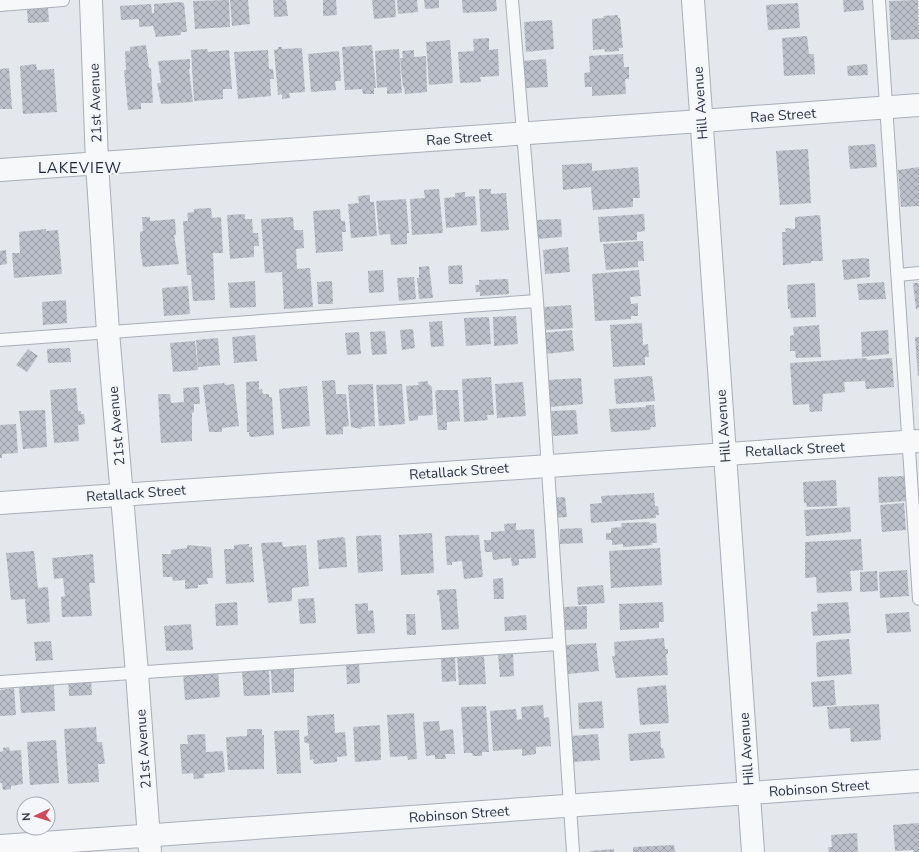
<svg xmlns="http://www.w3.org/2000/svg" width="919" height="852" viewBox="0 0 919 852" font-family="'Nunito Sans',sans-serif">
  <style>
    .building { fill: url(#building-cross-hatch) }
    .lines { fill: none; stroke-linecap: round; stroke-linejoin: round }
    .service-casing { stroke: #a9aeb7; stroke-width: 14 }
    .minor-casing { stroke: #a9aeb7; stroke-width: 24 }
    .tertiary-casing { stroke: #a9aeb7; stroke-width: 24 }
    .service { stroke: #f7f8fa; stroke-width: 12 }
    .minor { stroke: #f7f8fa; stroke-width: 22 }
    .tertiary { stroke: #f7f8fa; stroke-width: 22 }
    .labels { text-anchor: middle; stroke-width: 4; stroke-linejoin: round; paint-order: stroke }
    .street-label { font-size: 14px; fill: #2b3445; stroke: #f4f6f9 }
    .neighbourhood-label { font-size: 15px; letter-spacing: 1px; fill: #1d2536; stroke: #f4f6f9 }
  </style>
  <defs>
    <pattern id="building-cross-hatch" width="8" height="8" patternUnits="userSpaceOnUse"><rect width="8" height="8" fill="#bbc0ca"/><path d="M0 0l8 8M0 8l8-8" fill="none" stroke="#989da6"/></pattern>
  </defs>
  <rect width="100%" height="100%" fill="#e4e7ec"/>
  <path class="building" d="M229,0L230,27L195,29L193,1Z
    M230,0H248L250,24L232,26Z
    M273,0H286L288,16L274,17Z
    M323,0H336L337,15L323,16Z
    M372,0H395L396,17L374,19Z
    M397,0H417L418,12L398,14Z
    M424,0H439V8L425,9Z
    M462,0H496L497,11L463,13Z
    M843,0H863L864,10L844,12Z
    M918,0L919,39L891,40L889,1Z
    M179,2L184,3L187,32H181V35L156,37L153,26L139,27V19L121,20L120,6L151,4L152,13H154V4Z
    M798,3L800,28L768,30L766,5Z
    M48,8L49,22L28,23L27,9Z
    M618,15V18H620L623,48H619V51L605,52L604,49L593,50L592,19L604,18L603,16Z
    M552,20L554,49L526,52L524,22Z
    M807,36L809,54H814L815,74L784,76L782,38Z
    M489,38V50L498,49L499,76L480,77L481,82L460,83L458,52L474,51L473,39Z
    M450,40L453,83L429,85L426,42Z
    M146,45L149,68H151L153,103H141V109L128,110L124,70H126L125,51H130V47Z
    M372,45L376,88H374V94H363L362,89L345,90L342,47Z
    M278,47H282V49L302,48L305,92L289,93L290,98L282,99V94L278,95L274,50L278,49Z
    M207,49L208,52L229,50L232,89H223V99L194,101L191,50Z
    M399,49L402,93L387,94V87L377,88L375,51Z
    M268,50L269,69H273L274,79H270L271,96L238,99L234,52Z
    M414,50V57L426,56L427,92L405,94L404,87H403L400,58H403L402,51Z
    M339,51L341,81H335L336,90L311,92L308,54Z
    M623,54L624,67H629V79H625L626,94L592,96V87H585L584,73L590,72L589,56Z
    M190,59V69H189L193,102L161,104L157,83H161L158,61Z
    M546,59L548,87L526,88L523,61Z
    M36,64L37,70L54,69L57,112L23,114L20,66Z
    M867,64L868,75L848,76L847,66Z
    M9,68L12,109H0V69Z
    M875,144L877,167L850,169L848,146Z
    M808,149L811,203L780,205L776,151Z
    M592,163V171L638,167L640,198H633V207L593,210L591,187L563,190L562,165Z
    M919,167V206L901,207L898,170Z
    M439,189L443,233L412,235L410,199L425,198L424,190Z
    M479,189H491V194L506,193L509,230L481,232Z
    M465,192V197L475,196L477,225L446,228L444,198L455,197V193Z
    M370,195V202H374L377,236L351,238L348,204L359,203L358,196Z
    M406,199L409,233H407V244L391,245L390,234L379,235L376,201Z
    M211,208L212,218L221,217L223,253H213L215,300L193,301L191,275H187L183,221H188L187,213L194,212V209Z
    M340,209L341,221H345L346,232H342L343,251L316,253L313,211Z
    M245,214V219H252L253,233H258L259,246H254V257L230,259L227,215Z
    M644,214L645,231L637,232V240L600,242L598,217Z
    M820,215L823,261H811V263L783,265L782,232H786L785,228L795,229V217Z
    M142,217H150V221L175,219L176,235H174L179,264L143,267L140,248V232L143,231Z
    M293,217L294,230H303L304,248L296,249L297,269L310,268L313,307L284,309L282,272L265,273L261,219Z
    M561,219L562,237L537,239L536,220Z
    M46,229V231L58,230L62,274L14,278L12,253H20L19,232Z
    M643,241L644,261H638V267L606,270L603,244Z
    M568,247L570,272L545,274L543,250Z
    M6,250L7,264L0,265V251Z
    M864,258L869,259L870,277L844,280L842,260Z
    M462,265L463,284H449L448,266Z
    M429,266L433,298L419,299L417,278H419V267Z
    M383,270L384,292L369,293L368,271Z
    M639,270L641,296L630,297L631,304L638,303V316H631V319L595,321L592,274Z
    M414,277L416,299L399,301L397,278Z
    M508,279L509,294L480,296V292H476L475,285H479V280Z
    M255,281L256,307L230,308L228,283Z
    M332,281L333,304H318L317,282Z
    M884,282L886,299L859,300L857,284Z
    M815,283L816,317L791,318L790,309H788L787,285Z
    M913,283H919V308L916,309Z
    M188,286L190,314L164,316L162,288Z
    M66,300L67,323L43,325L42,302Z
    M571,305L573,328L546,330L544,307Z
    M516,316L518,344L494,346L493,317Z
    M489,317L491,344L466,346L464,318Z
    M442,321L444,346L431,347L429,322Z
    M642,323L643,345L648,344L649,357H645V365L613,367L610,325Z
    M819,325L821,357L796,358L795,351H790V336L794,335L793,327Z
    M413,329L415,348L402,350L400,330Z
    M572,330L574,351L545,354L543,333Z
    M888,330L889,354L862,357L861,332Z
    M385,331L387,354L372,355L370,332Z
    M359,332L361,354L347,355L345,333Z
    M255,335L257,361L234,363L232,337Z
    M915,337H919V376H918Z
    M218,338L220,365L198,367L196,340Z
    M195,341L198,370L173,372L170,343Z
    M70,348L71,362L48,363L47,349Z
    M28,349L38,356L27,372L16,365Z
    M867,358V360L892,358L894,387L866,389L865,381L844,382L845,392L823,394L822,411L810,412L809,404L793,405L790,363Z
    M652,376L655,401L616,404L614,379Z
    M491,377L494,415H487L488,420L464,422L462,379Z
    M581,378L583,404L550,407L548,380Z
    M335,380L336,394H346L349,426L343,427V434L326,435L322,381Z
    M259,381V390L262,389L263,394H269V397H272L274,435L252,437L249,436V432H247L246,382Z
    M428,381V384L432,387L433,415L418,416V420L409,421L406,386L419,385L418,382Z
    M523,382L526,416L497,418L495,384Z
    M224,383L225,385L234,384L239,426L222,428V432H209L203,385Z
    M373,384L375,426L361,427V429L351,427L348,385Z
    M402,384L405,424L379,426L376,385Z
    M307,386L310,426L282,429L279,389Z
    M199,387L200,404H194V412L192,413V441L161,443L158,394H170L171,403L184,402L183,388Z
    M76,388L78,411H81V414H84L85,424L78,425L79,441L54,443L50,390Z
    M437,390H458L460,421L447,422V430H438L435,392Z
    M646,405H654L656,427H651L650,430L611,432L609,409L646,407Z
    M45,410L47,447L23,449L19,411Z
    M576,410L578,434L553,436L551,411Z
    M16,424L18,453L2,454V458H0V425Z
    M904,476L906,501L879,503L878,477Z
    M836,480L837,506L807,507L806,503H804L803,482Z
    M654,493L655,506H658L659,515H656V518L591,523L590,504L602,503L601,496Z
    M565,497L567,517L554,518L553,498Z
    M904,503L906,530L882,532L880,505Z
    M850,507L851,532L806,536L804,510Z
    M650,522V524L656,523L657,543H652V545L623,547V544L612,545V540H606V533H611V528L622,527L621,523Z
    M516,523V530L534,529L536,558L519,559V565L512,566L511,558L493,560L492,552H485L484,540H491V532L505,531L504,524Z
    M582,528L583,543L560,544V529Z
    M432,533L434,573L401,575L399,535Z
    M381,535L383,571L358,573L356,536Z
    M479,535L483,577L464,579L462,561L452,562V565H447L445,536Z
    M342,537L345,538L347,567L319,569L317,540Z
    M861,539L863,570L850,571L852,591L817,593L816,577L805,578V542Z
    M282,542L283,547L306,545L309,586L292,588V601L268,603L261,543Z
    M249,544V547H252L254,582L226,584L224,549H234V545Z
    M187,545L211,547L213,578H207L208,584L198,585V588L185,589V580L173,581L172,577H163L162,554H171V550L187,548Z
    M660,548L662,585L611,588L609,551Z
    M34,551L38,588L48,587L50,622L27,624L25,599L11,600L6,553Z
    M93,554L95,583H89L92,616L62,617L61,597L65,596L63,578L54,579L52,558Z
    M907,570L909,596L880,598L879,572Z
    M877,571L878,591L860,592V572Z
    M503,578L504,599H494L493,579Z
    M603,585L605,603L578,605L577,587Z
    M456,589L459,629L442,630L439,595H437V590Z
    M314,598L316,623L300,624L298,599Z
    M237,602L238,625L216,626L215,604Z
    M663,602L664,622H659V628L620,630L619,604Z
    M848,602L851,633L813,636L811,612L818,611L817,604Z
    M368,603V611L373,610L375,633L357,634L355,604Z
    M587,606V629L565,630L564,607Z
    M909,612L911,632L887,633L885,614Z
    M406,614H415L416,635H407Z
    M526,615L527,630L505,631L504,617Z
    M191,624L193,650L166,651L164,626Z
    M664,638L665,649H668V654H666L668,675L616,678L612,656H615L614,642Z
    M849,639L852,674L817,677L816,643L821,641Z
    M51,641L53,660L36,661L34,642Z
    M596,643L599,671L568,674L565,645Z
    M513,654L514,676L500,677L498,655Z
    M484,656L486,684L459,685L457,658Z
    M455,657L456,681L442,682L441,658Z
    M359,663L360,683L347,684L346,664Z
    M294,669V692L272,693L271,670Z
    M218,670L220,697L185,700L183,673Z
    M269,670L270,695L244,696L242,672Z
    M91,679L92,695L69,696L68,681Z
    M834,680L836,705L813,707L811,682Z
    M54,685L55,711L21,713L19,687Z
    M666,685L669,723L640,725L637,688Z
    M14,688L16,715L0,716V690Z
    M602,701L604,728L579,729L578,703Z
    M879,704L881,740L851,742L850,728L829,729L827,707Z
    M543,705L544,718L549,717L551,746L536,747V754L522,756V749L493,751L490,711L516,709L517,720L522,719L521,707Z
    M486,706L489,752H482V756H473L472,753H464L461,707Z
    M414,713L417,759L408,760L407,756L390,757L387,715Z
    M334,714L335,733L345,732L347,756L337,757V762L314,764L313,759L310,760L309,744L304,742V737L308,735L307,716Z
    M439,721L440,731L453,729L455,754H445L446,759H435V755L426,756L423,722Z
    M380,725L381,760L355,762L353,727Z
    M96,727L97,742H102L105,764H98L99,782L68,784L64,729Z
    M247,729H262V735H264V769L228,770L226,737L247,736Z
    M299,730L301,773L277,774L274,731Z
    M660,731L661,748H663L665,758L630,761L628,734Z
    M205,734L206,752L223,751L225,772L204,774V778L194,779L193,773L182,774L180,744H188L187,735Z
    M598,734L600,760L573,762L571,736Z
    M56,740L59,783L30,785L27,742Z
    M9,747L10,751L21,750L23,784L11,786V789L3,790L2,783H0V752L3,751V748Z
    M919,823V852H914L913,850L895,851L893,825Z
    M857,833L858,852H829L828,847H832L831,835Z
    M674,845L675,852H633V847Z
    M614,849V852H590V851Z"/>
  <g class="lines">
    <defs>
      <path id="service" d="M512,0L537,301L573,852
        M879,0L919,599
        M0,5L63,0
        M898,275L919,273
        M0,340L537,301
        M0,682L558,644"/>
      <path id="minor" d="M91,0L97,163L108,332L137,673L150,852
        M0,170L701,121
        M0,503L919,441
        M0,846L919,781"/>
      <path id="tertiary" d="M693,0L753,852
        M701,121L919,105"/>
    </defs>
    <use href="#service" class="service-casing"/>
    <use href="#minor" class="minor-casing"/>
    <use href="#tertiary" class="tertiary-casing"/>
    <use href="#service" class="service"/>
    <use href="#minor" class="minor"/>
    <use href="#tertiary" class="tertiary"/>
  </g>
  <g class="labels">
    <g class="street-label">
      <text transform="translate(95 103) rotate(-92)" y="5">21st Avenue</text>
      <text transform="translate(700 103) rotate(-94)" y="5">Hill Avenue</text>
      <text transform="translate(783 115) rotate(-4)" y="5">Rae Street</text>
      <text transform="translate(459 138) rotate(-4)" y="5">Rae Street</text>
      <text transform="translate(116 426) rotate(-95)" y="5">21st Avenue</text>
      <text transform="translate(723 426) rotate(-94)" y="5">Hill Avenue</text>
      <text transform="translate(795 449) rotate(-3)" y="5">Retallack Street</text>
      <text transform="translate(459 471) rotate(-4)" y="5">Retallack Street</text>
      <text transform="translate(136 493) rotate(-4)" y="5">Retallack Street</text>
      <text transform="translate(143 749) rotate(-94)" y="5">21st Avenue</text>
      <text transform="translate(746 749) rotate(-94)" y="5">Hill Avenue</text>
      <text transform="translate(819 788) rotate(-4)" y="5">Robinson Street</text>
      <text transform="translate(459 814) rotate(-4)" y="5">Robinson Street</text>
    </g>
    <g class="neighbourhood-label">
      <text x="80" y="173">LAKEVIEW</text>
    </g>
  </g>
  <g transform="translate(36 816) rotate(266)"><circle r="19" fill="#f4f6f9" stroke="#a4a8b1"/>
  <path d="M0-3L7 15L0 10L-7 15Z" fill="#d1495b"/>
  <text y="-6" font-size="11" font-weight="bold" text-anchor="middle" fill="#2b3445">N</text>
  </g>
</svg>
